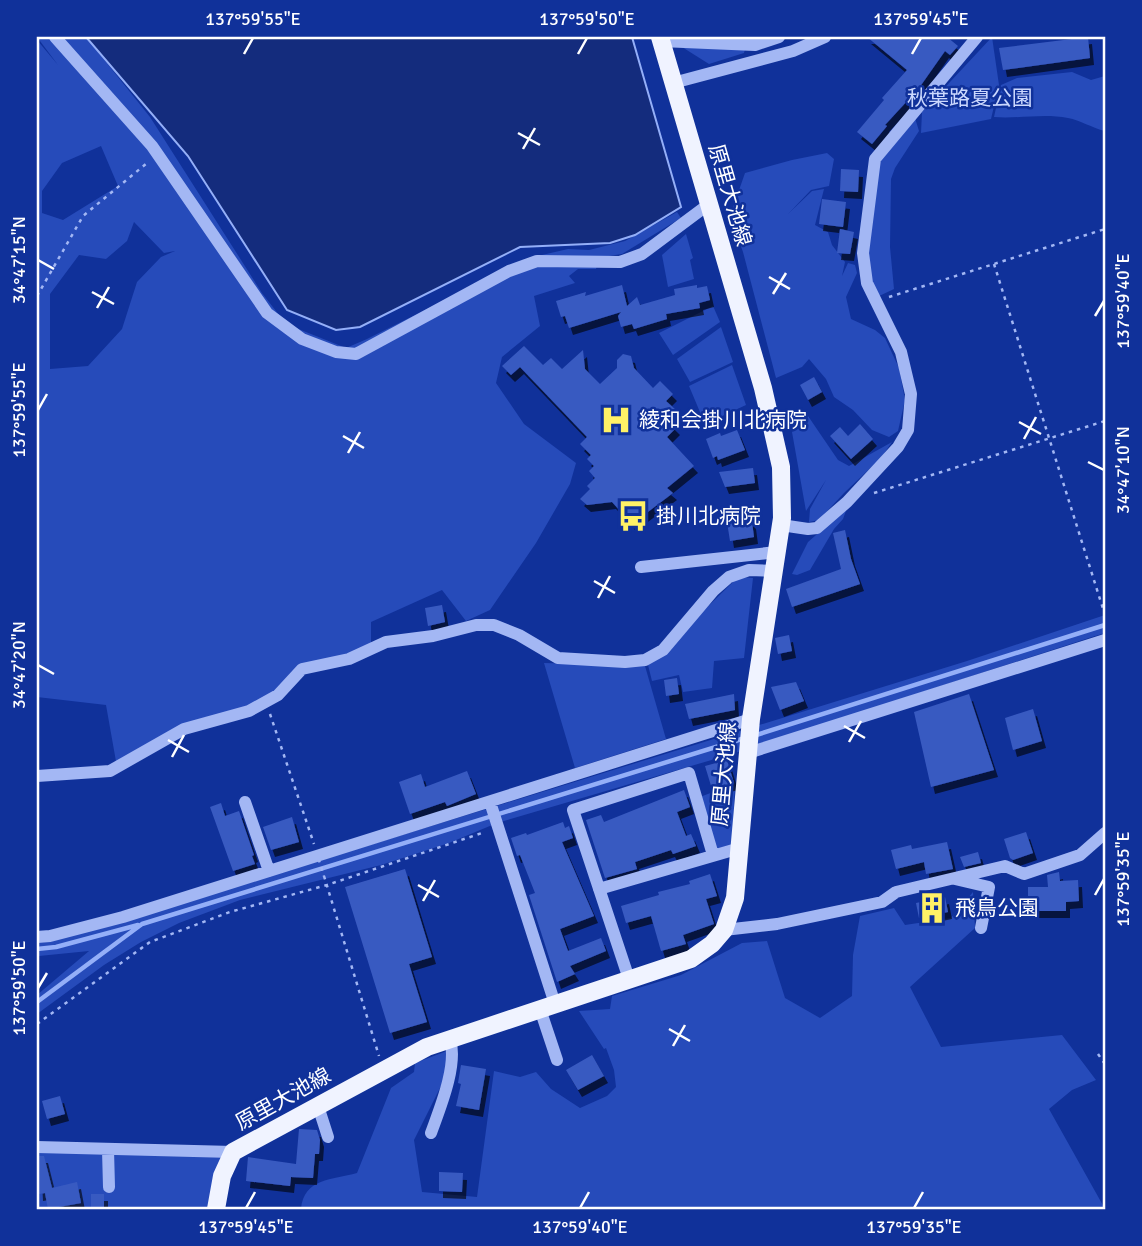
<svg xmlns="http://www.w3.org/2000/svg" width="1142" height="1246" viewBox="0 0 1142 1246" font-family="Signika,'Noto Sans JP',sans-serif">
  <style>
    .green { fill: #264bba; fill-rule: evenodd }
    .water { fill: #142c7d; stroke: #94aff8; stroke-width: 2 }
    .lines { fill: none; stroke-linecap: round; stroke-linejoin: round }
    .stream { stroke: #94aff8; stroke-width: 4.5 }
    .building { fill: #395ac1; filter: url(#shadow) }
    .path { stroke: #a3b7f4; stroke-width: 2.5; stroke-dasharray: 3.5 5; stroke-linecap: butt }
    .minor { stroke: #a3b7f4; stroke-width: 12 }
    .major { stroke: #f0f3ff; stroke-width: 18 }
    .path-bridge { stroke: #a3b7f4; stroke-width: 2.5; stroke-dasharray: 3.5 5; stroke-linecap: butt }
    .ticks { fill: none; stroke: #fff; stroke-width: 2.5 }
    .labels { text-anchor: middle; stroke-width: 5; stroke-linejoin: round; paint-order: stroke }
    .park-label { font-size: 21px; fill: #cbd8fe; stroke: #10319a }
    .street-label { font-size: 21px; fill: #fff; stroke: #10319a }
    .poi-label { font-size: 21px; fill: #fff; stroke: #10319a; text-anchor: start }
    .neatline { fill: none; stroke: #fff; stroke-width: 2.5 }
    .ticks-label { font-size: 18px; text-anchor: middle; fill: #fff }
  </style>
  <defs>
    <filter id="shadow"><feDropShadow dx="4" dy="7" stdDeviation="0" flood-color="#0009"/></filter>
  </defs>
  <rect width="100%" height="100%" fill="#10319a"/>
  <path class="green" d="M37,37H86L150,117L262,293L286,324L346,348L367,339L529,258L568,249L589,250L625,241L677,212L681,218L622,254L596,258L598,262L596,269H578L569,276L575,283L534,296L540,326L502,357L496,383L524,424L576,463L570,484L536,543L490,610L466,621L442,590L371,622V649L299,671L278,695L182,730L117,767L106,705L37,697V40L58,65ZM101,146L118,186L63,220L42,213V191L62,163ZM134,222L164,253L175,251L161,257L137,282L122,329L88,366L50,369V294L79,255L106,259L127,241Z
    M992,37L999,85L991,119L921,133L922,112Z
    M682,47L745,49L744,53L709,64Z
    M1072,72L1091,80L1105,76V131C1092,128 1080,120 1068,118C1043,113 1019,119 994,117L1001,85L1017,78Z
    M915,118L919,131L895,168L891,179L890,247L894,289L877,297L869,281L866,253L879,161Z
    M827,153L834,159L829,186L811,190L788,214L812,191L824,189L815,225L828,232L832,245L845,262L842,276L848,263L855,265L857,273L846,297L851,319L875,330L885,338L899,368L905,400L898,431L889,437L872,430L853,410L834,397L826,379L809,359L802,367L776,378L743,252L730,216L745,173L792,160Z
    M686,234L693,258L690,260L694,279L668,287L662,255Z
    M713,306L720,322L673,355L659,333Z
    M721,327L733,362L690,382L677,359Z
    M732,365L746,405L705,424L689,386Z
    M808,416L838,460L849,466L892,442L881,458L844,493L819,520L809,522L810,509L826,480L806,511L792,432Z
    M847,508L843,519L834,529L810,570L797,575L792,574L808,542Z
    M741,577L753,578L744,658L714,661L712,688L683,692L679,675L652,681L648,665L734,581Z
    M1105,615V633L1092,637L732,754L497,823L449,843L381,865L240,900L179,923L141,942L104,965L37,1014V995L89,951L39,956V937L282,872L967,661Z
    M544,663L645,666L666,739L575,768Z
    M735,784L732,849L713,855L697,798Z
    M973,892L975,928L910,987L941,1047L1062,1035L1096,1080L1072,1090L1049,1109L1105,1209H301C304,1178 332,1180 357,1173L391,1088L414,1072L415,1063L447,1051L445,1078L414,1140L422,1192L477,1197L494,1071L520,1077L536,1072L551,1089L580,1108L607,1096L616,1087L614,1070L606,1048L604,1049L579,1011L610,1009L612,996L681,975L742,943L767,941L785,998L820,1018L852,996L853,955L860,916L894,908L905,925L951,918Z
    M37,1147L232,1154L221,1209H37Z"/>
  <path class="water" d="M86,37H632L681,207L635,235L610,243L520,247L360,327L336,330L287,310L188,156Z"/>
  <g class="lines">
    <path class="stream" d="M753,736L1105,625
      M37,949L56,947L138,925
      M37,1002L142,924L745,738"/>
  </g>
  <path class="building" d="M867,37H947L958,46L950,55L945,51L919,88L885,125L887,126L872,144L857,132L884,100L882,98L907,70Z
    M1088,37L1090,58L1003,70L999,48Z
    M841,169L859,170L858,192L840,191Z
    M822,199L846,202L843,227L819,224Z
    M840,229L854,232L850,254L837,253Z
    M622,285L627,306L637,297L640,305L675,295L674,289L697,285V288L707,286L710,300L699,303L700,308L666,314L667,319L634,329L632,324L621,327L618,316L621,312L569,328L565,316L561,317L556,301L586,292L585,296Z
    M524,346L543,365L551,358L562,369L583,350L585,369L600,384L617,368V360L623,354L631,356L634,368L653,388L660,381L673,394L666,401L676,410L667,419L676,428L667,437L694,466L667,488L673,493L632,524L612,502L587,505L580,499L590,489L587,486L595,478L589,471L594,466L587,459L591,455L580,444L587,437L520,367L511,375L502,366Z
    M814,377L822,392L808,400L800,385Z
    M860,424L873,439L851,459L830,436L840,427L848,436Z
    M737,430L745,450L718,460L717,456L713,458L706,439L720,433L721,436Z
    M753,468L755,483L725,487L719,472Z
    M748,518L752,522L754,537L730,541L727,522Z
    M845,530L851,559L860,584L792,607L786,589L841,569L833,533Z
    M442,605L445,622L428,626L425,608Z
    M789,635L792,651L778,654L775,638Z
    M677,678L679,694L666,696L664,680Z
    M796,682L804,701L780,710L771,687Z
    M734,694L735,710L689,719L685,704Z
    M969,694L994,770L931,787L914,712Z
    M1033,709L1042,741L1013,750L1005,718Z
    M727,760L734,783L712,789L705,766Z
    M467,771L476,794L447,806L445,802L410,814L399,782L421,774L425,787Z
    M684,790L690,807L677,812L686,836L691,834L696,846L673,854L671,850L635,862L637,869L605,878L586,820L601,815L604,822Z
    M221,803L225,816L239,811L254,855L252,856L255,864L233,871L210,807Z
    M292,817L299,842L271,850L263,827Z
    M563,822L565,828L569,826L573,838L562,842L594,916L560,929L568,951L601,938L606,951L570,966L575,974L557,982L529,895L535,893L520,855L517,856L511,838L526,833L527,835Z
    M1026,832L1033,853L1013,860L1010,858L1004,839Z
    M947,842L953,869L926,874L924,862L896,869L891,850L911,845L912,849Z
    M978,852L981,863L964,867L960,857Z
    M405,869L432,957L409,964L427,1022L390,1033L345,887Z
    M1059,872L1060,881L1078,880L1079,901L1066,902V911H1028V887H1048L1047,875Z
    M710,874L717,896L706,899L714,924L683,935L686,944L661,951L651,916L626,923L621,906L659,895L658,892L690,884L689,881Z
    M945,897L948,912L919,918L916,903Z
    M592,1055L604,1076L578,1090L566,1070Z
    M461,1065L486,1069L479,1110L456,1106L461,1084L458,1083Z
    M60,1096L65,1114L47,1119L42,1101Z
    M299,1129L317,1130L320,1140L319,1154H315L313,1178L291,1177L290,1186L246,1181L248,1157L296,1164Z
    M37,1156H44L52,1188L77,1182L81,1203L48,1209L45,1193L39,1194Z
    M439,1172L463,1173L462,1192L439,1191Z
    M91,1194H104V1209H91Z"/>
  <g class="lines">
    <path class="path" d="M994,264L1105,615
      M37,296L83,216L147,163
      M889,297L1105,229
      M874,493L1105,421
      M270,714L314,844
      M324,876L379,1056
      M37,1024L150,942L230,912L327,885L485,832
      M1098,1054L1105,1064"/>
    <path class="minor" d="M55,37L152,146L267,313L302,339L336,352L356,354L509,271L537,261L620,262L642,254L709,204
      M661,41L755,45L779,37
      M673,83L793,51L825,37
      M781,525L808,529L817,528L847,502L898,447L908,430L911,394L901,352L867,283L863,253L875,159L977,37
      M641,567L777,552
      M748,753L1105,640
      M37,776L110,771L184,729L249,711L278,695L302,669L349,659L386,642L433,636L476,625H494L519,635L558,658L625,662L645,660L663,650L713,591L729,577L749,570L774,571
      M245,802L269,871
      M490,802L555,1004
      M955,879L989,887L981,928
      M599,889L740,848
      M724,930L777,924L882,902L896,892L1005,866L1024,874L1080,855L1105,833
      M37,937L50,936L123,917L751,719
      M629,979L573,810L689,773L713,855
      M540,1009L557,1060
      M318,1106L328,1137
      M431,1133C440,1108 458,1065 450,1039
      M37,1147L233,1152
      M108,1150L109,1187"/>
    <path class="major" d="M216,1209L222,1176L233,1152L427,1047L691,959L712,944L724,930L735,898L751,719L782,518L781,467L763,388L660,37"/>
    <path class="path-bridge" d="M316,851L324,876"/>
  </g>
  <path class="ticks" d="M244,54L253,38M578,54L587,38M912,54L921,38M518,133L540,145M523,149L535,128M38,260L54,269M769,277L790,289M92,292L114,304M773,294L786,273M97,308L109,287M1095,316L1104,301M38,410L47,394M1019,422L1041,434M343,436L364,448M1024,439L1036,417M348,453L360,432M1088,462L1104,470M594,581L615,593M598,598L610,576M38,665L54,674M844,726L865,738M168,740L189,752M849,742L861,721M172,757L184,735M418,885L439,897M1095,895L1104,879M423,901L435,880M38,988L47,973M669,1029L690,1041M673,1046L685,1025M246,1208L255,1192M580,1208L589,1192M914,1208L923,1192"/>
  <defs>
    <symbol id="hospital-bare" viewBox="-9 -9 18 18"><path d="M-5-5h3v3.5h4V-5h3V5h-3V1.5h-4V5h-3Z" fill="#fff166" stroke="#10319a" stroke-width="2.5" paint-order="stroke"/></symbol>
    <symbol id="bus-bare" viewBox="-9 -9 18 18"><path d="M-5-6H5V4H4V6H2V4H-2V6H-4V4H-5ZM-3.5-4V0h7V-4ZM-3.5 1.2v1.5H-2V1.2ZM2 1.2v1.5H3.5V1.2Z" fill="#fff166" stroke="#10319a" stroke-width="2.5" paint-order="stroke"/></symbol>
    <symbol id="building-bare" viewBox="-9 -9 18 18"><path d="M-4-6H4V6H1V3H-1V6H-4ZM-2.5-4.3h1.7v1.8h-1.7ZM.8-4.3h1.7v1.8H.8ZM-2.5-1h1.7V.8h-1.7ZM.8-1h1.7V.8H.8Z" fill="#fff166" stroke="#10319a" stroke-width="2.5" paint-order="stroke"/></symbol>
  </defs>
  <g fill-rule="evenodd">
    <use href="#hospital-bare" x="594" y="398" width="44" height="44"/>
    <use href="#bus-bare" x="611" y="494" width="44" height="44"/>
    <use href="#building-bare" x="910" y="886" width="44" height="44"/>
  </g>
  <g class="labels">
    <g class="park-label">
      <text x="970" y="105">秋葉路夏公園</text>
    </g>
    <g class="street-label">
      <text transform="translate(730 195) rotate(74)" y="7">原里大池線</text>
      <text transform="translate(724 774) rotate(-85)" y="7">原里大池線</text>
      <text transform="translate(283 1099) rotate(-29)" y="7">原里大池線</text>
    </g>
    <g class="poi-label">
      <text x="639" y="427">綾和会掛川北病院</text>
      <text x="656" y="523">掛川北病院</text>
      <text x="955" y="915">飛鳥公園</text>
    </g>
  </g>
  <rect width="1142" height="1246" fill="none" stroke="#10319a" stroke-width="77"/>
  <rect x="38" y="38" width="1066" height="1170" class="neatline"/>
  <g class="ticks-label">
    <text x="253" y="25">137°59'55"E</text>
    <text x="587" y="25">137°59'50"E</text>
    <text x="921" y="25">137°59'45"E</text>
    <text transform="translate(19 260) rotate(-90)" y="6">34°47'15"N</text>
    <text transform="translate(1123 301) rotate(-90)" y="6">137°59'40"E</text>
    <text transform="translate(19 410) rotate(-90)" y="6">137°59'55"E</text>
    <text transform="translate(1123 470) rotate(-90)" y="6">34°47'10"N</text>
    <text transform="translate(19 665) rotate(-90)" y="6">34°47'20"N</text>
    <text transform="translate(1123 879) rotate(-90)" y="6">137°59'35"E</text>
    <text transform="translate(19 988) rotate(-90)" y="6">137°59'50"E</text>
    <text x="246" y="1233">137°59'45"E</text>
    <text x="580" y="1233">137°59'40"E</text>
    <text x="914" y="1233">137°59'35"E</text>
  </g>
</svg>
